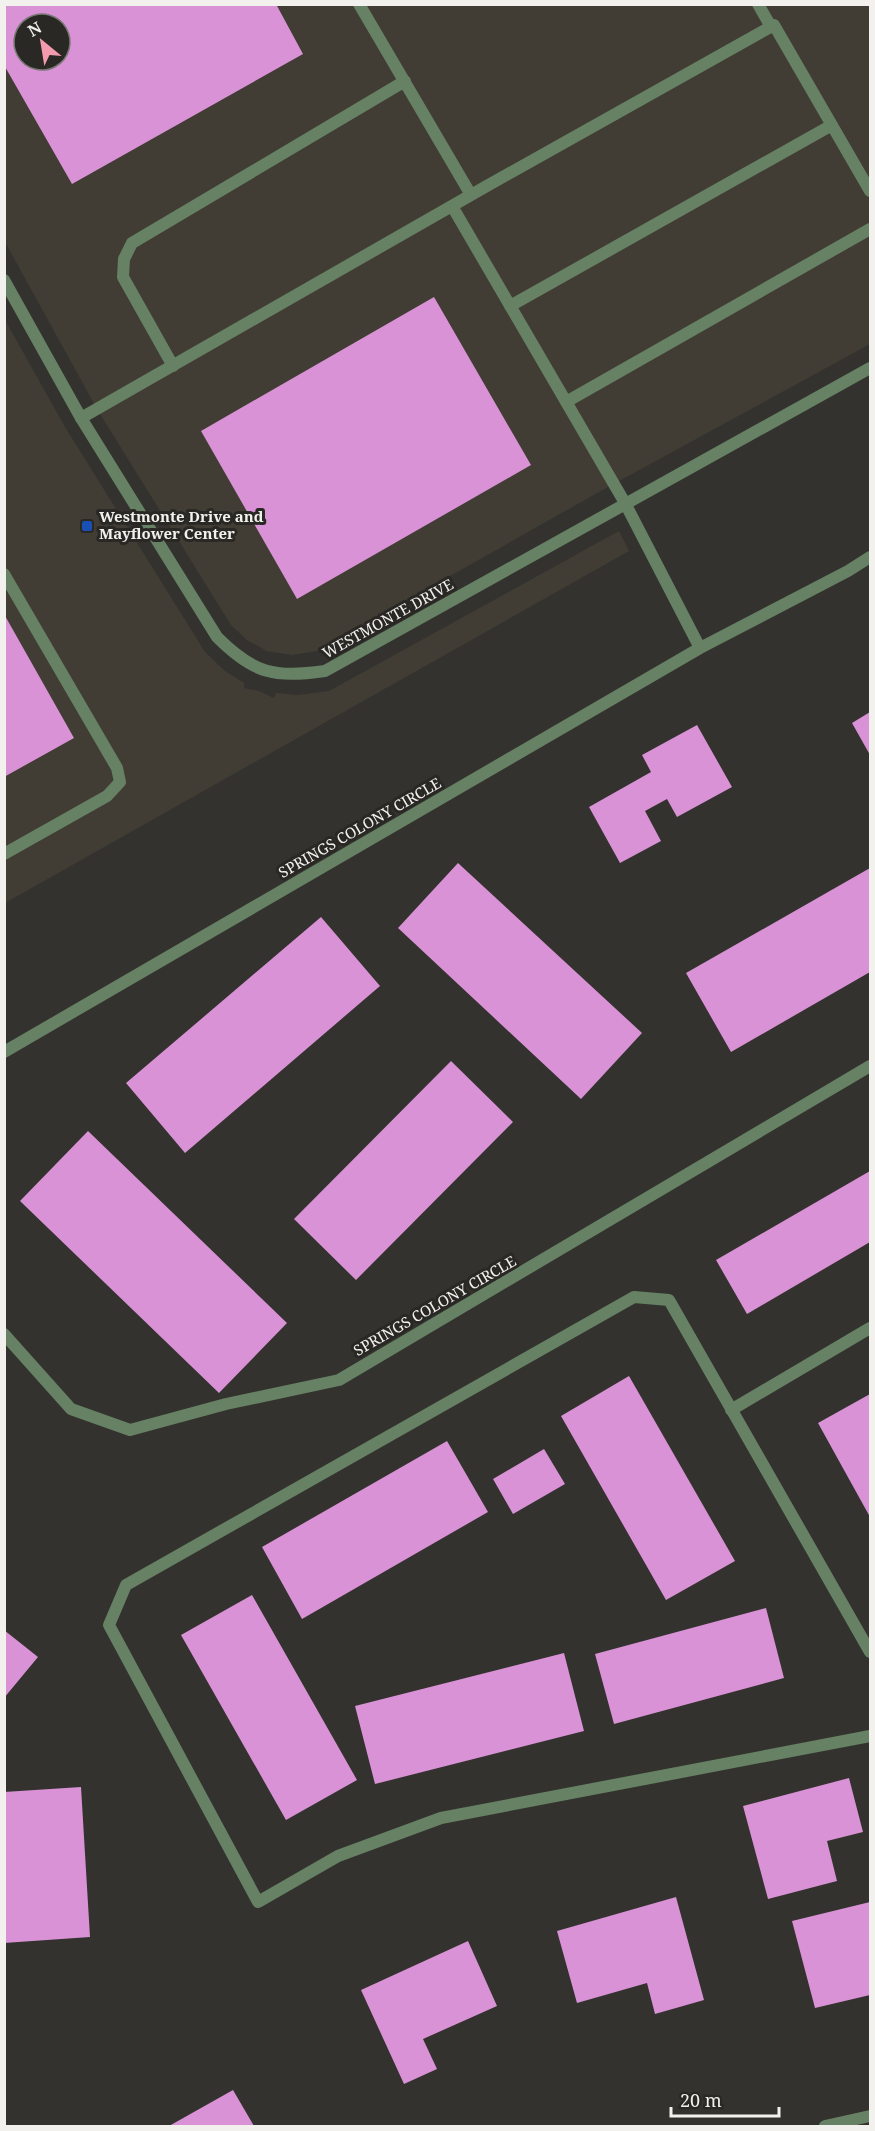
<svg xmlns="http://www.w3.org/2000/svg" width="875" height="2131" viewBox="0 0 875 2131" font-family="'Noto Serif',serif">
  <style>
    .built { fill: #413d34; fill-rule: evenodd }
    .building { fill: #d992d5; fill-rule: evenodd }
    .lines { fill: none; stroke-linecap: round; stroke-linejoin: round }
    .service { stroke: #668163; stroke-width: 12 }
    .minor { stroke: #668163; stroke-width: 12 }
    .tertiary { stroke: #668163; stroke-width: 12 }
    .transit-dot { fill: #1a4fb4; stroke: #292824; stroke-width: 2 }
    .labels { text-anchor: middle; stroke-width: 6; stroke-linejoin: round; paint-order: stroke }
    .poi-label { font-size: 15px; font-weight: bold; fill: #f2f1ee; stroke: #292824; text-anchor: start }
    .street-label { font-size: 15px; fill: #f2f1ee; stroke: #292824 }
  </style>
  <rect width="100%" height="100%" fill="#33322e"/>
  <path class="built" d="M4,5H870V344L599,492L317,651L292,655L267,651L247,640L231,625L97,409L5,242ZM24,24H60V60H24Z
    M4,318L65,427L205,652L225,671L244,683V688L259,691L274,698L276,693L298,695L329,691L619,531L629,551L5,903Z"/>
  <path class="building" d="M4,4H276L303,54L72,184L4,65ZM24,24H60V60H24Z
    M434,297L531,465L297,599L201,431Z
    M4,614L74,738L4,777Z
    M870,712V755L852,723Z
    M697,725L732,787L677,817L667,799L645,811L661,841L620,863L589,807L651,772L642,755Z
    M458,863L642,1033L581,1099L398,928Z
    M870,868V972L731,1052L686,973Z
    M321,917L380,986L185,1153L126,1083Z
    M451,1061L513,1122L356,1280L294,1219Z
    M88,1131L287,1323L219,1393L20,1201Z
    M870,1171V1242L747,1314L716,1260Z
    M629,1376L735,1561L666,1600L561,1416Z
    M870,1394V1517L818,1423Z
    M447,1441L488,1512L302,1619L262,1547Z
    M544,1449L565,1484L513,1514L493,1479Z
    M252,1595L357,1780L286,1820L181,1635Z
    M766,1608L784,1678L614,1724L595,1654Z
    M4,1630L38,1657L4,1698Z
    M564,1653L584,1731L375,1784L355,1706Z
    M849,1778L863,1832L827,1841L837,1881L768,1899L743,1806Z
    M81,1787L90,1937L4,1943V1792Z
    M676,1897L704,2000L655,2014L647,1983L577,2003L557,1931Z
    M870,1902V1995L815,2008L792,1921Z
    M468,1941L497,2006L423,2039L437,2069L404,2084L361,1990Z
    M233,2090L254,2126H169Z"/>
  <g class="lines">
    <path class="service" d="M359,4L471,195
      M758,4L771,27
      M452,206L625,503
      M510,306L832,125
      M173,366L123,277L124,259L132,243L405,81
      M566,402L870,229
      M81,418L485,187L774,25L870,191
      M4,574L117,768L120,782L107,796L4,854"/>
    <path class="minor" d="M625,503L700,648
      M4,1052L700,648L848,571L870,557
      M4,1334L71,1409L130,1430L226,1404L339,1380L870,1066
      M731,1410L870,1328
      M870,1652L669,1300L634,1297L126,1585L109,1625L258,1902L338,1856L441,1818L870,1736
      M825,2126L870,2116"/>
    <path class="tertiary" d="M4,280L81,418L217,637C254,674 274,678 325,671L870,368"/>
  </g>
  <rect class="transit-dot" x="81" y="520" width="12" height="12" rx="3"/>
  <g class="labels">
    <g class="poi-label">
      <text x="99" y="522">Westmonte Drive and<tspan x="99" dy="17">Mayflower Center</tspan></text>
    </g>
    <g class="street-label">
      <text transform="translate(388 619) rotate(-29)" y="5">WESTMONTE DRIVE</text>
      <text transform="translate(360 828) rotate(-30)" y="5">SPRINGS COLONY CIRCLE</text>
      <text transform="translate(435 1306) rotate(-30)" y="5">SPRINGS COLONY CIRCLE</text>
    </g>
  </g>
  <rect width="875" height="2131" fill="none" stroke="#f2f1ee" stroke-width="12"/>
  <g transform="translate(42 42) rotate(330)"><circle r="28" fill="#292824" stroke="#797875" stroke-width="1.5"/>
  <path d="M0-4.5L10 22L0 15L-10 22Z" fill="#f29aae"/>
  <text y="-9" font-size="16" font-weight="bold" text-anchor="middle" fill="#f2f1ee">N</text>
  </g>
  <path d="M671 2107v9h108v-9" fill="none" stroke="#f2f1ee" stroke-width="3"/>
  <text x="680" y="2107" font-size="18" fill="#f2f1ee" stroke="#292824" stroke-width="4.5" paint-order="stroke">20 m</text>
</svg>
